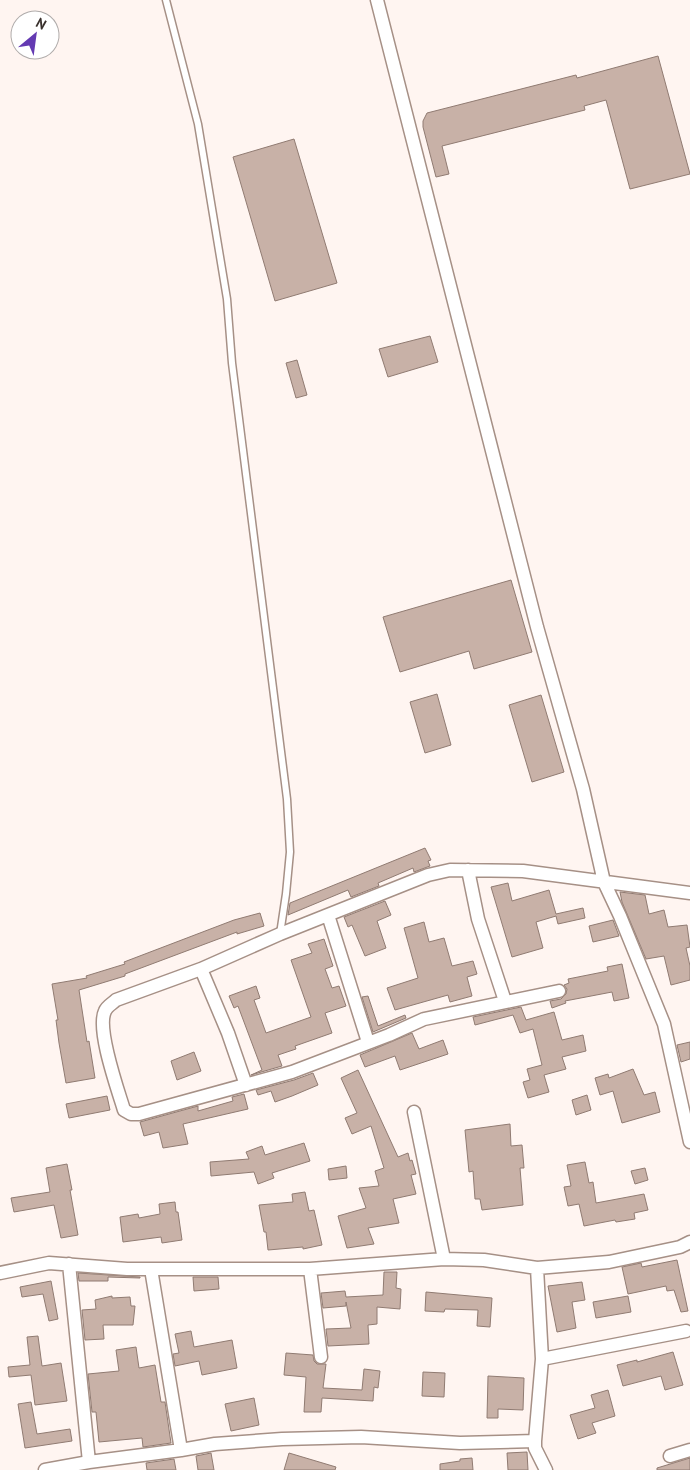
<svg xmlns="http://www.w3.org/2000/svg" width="690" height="1470" viewBox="0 0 690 1470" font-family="'PT Sans',sans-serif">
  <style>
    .building { fill: #c8b1a7; stroke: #907b72 }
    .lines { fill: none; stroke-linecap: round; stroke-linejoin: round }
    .lane-casing { stroke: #a69086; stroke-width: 9 }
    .street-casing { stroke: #a69086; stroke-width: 15 }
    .lane { stroke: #fff; stroke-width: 6 }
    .street { stroke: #fff; stroke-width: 12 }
  </style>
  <rect width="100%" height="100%" fill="#fff5f1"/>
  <path class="building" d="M658,56L690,174L630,189L606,100L584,106L585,110L442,146L449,174L436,177L423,127V121L427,113L576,75L577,78Z
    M294,139L337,283L275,301L233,157Z
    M430,336L438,362L388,377L379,349Z
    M297,360L307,395L296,398L286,363Z
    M511,580L532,652L474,669L469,651L400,672L383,617Z
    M437,694L451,745L425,753L410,702Z
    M541,695L564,772L532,782L509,705Z
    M425,848L431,860L428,861L430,866L414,872L413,868L378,883L379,886L351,897L348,890L288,915L290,903Z
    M508,883L512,901L549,890L556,914L583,908L585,918L558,924L556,916L536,922L543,948L512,957L491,887Z
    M620,892L645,895L649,914L664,910L668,927L687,925L690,947L686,948L690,966V980L671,985L664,956L646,959L622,902Z
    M385,901L391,915L377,921L386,948L365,956L352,925L348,927L344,917Z
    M260,913L264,926L237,934V932L125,974V976L79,990L87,1042L89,1041L95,1078L66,1083L59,1043L56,1020H58L52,984L87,978L86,976L125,964L124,962L234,920Z
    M613,920L619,936L593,942L589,926Z
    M424,922L429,942L444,938L452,966L473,961L477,974L467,977L472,996L450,1002L448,995L395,1010L387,988L418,978L404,928Z
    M324,939L333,966L325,969L332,988L339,986L346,1006L325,1013L332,1033L295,1046L296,1049L278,1055L282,1066L251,1075L262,1070L238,1006L234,1008L229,996L256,986L260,998L254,1000L266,1033L311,1017L291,960L312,953L308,944Z
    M622,964L629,998L614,1001L612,992L565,1001L566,1003L552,1008L550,1001L561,999L566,994L567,989L564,985L569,983L568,979L608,971L607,967Z
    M368,996L378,1026L405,1015L406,1018L373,1032L362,997Z
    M521,1007L526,1020L554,1012L562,1040L583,1035L586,1051L562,1057L566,1069L544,1075L549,1092L528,1098L523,1082L530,1080L527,1069L542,1065L533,1029L520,1033L513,1015L475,1025L473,1017Z
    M412,1033L419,1049L443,1040L448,1054L400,1070L395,1056L365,1067L360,1055Z
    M690,1042V1059L681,1062L677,1045Z
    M194,1052L201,1071L177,1080L171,1061Z
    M633,1069L644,1095L655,1092L660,1112L622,1123L613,1091L600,1095L595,1078L608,1074L609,1078Z
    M358,1070L398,1157L408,1153L410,1161L412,1160L416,1174L411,1175L416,1194L393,1199L399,1223L368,1228L374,1244L347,1248L338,1216L366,1208L359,1188L379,1186L375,1171L384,1168L371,1126L352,1134L345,1118L357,1113L341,1078Z
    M313,1073L318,1085L292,1096L275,1102L271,1091L258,1095L256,1090L294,1080Z
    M244,1094L248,1109L183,1124L188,1144L163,1148L159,1132L144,1136L140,1122L198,1106V1111L233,1101L232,1097Z
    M587,1095L591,1110L576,1115L572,1100Z
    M107,1096L110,1110L69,1118L66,1104Z
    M510,1124L511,1146L522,1145L524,1168H520L523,1205L482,1210L480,1199H475L473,1171L469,1172L465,1130Z
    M304,1143L310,1161L272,1173L274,1178L258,1184L254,1172L211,1176L210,1162L249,1159L246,1152L262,1146L265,1155Z
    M585,1162L589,1183L593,1182L596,1203L644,1194L648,1210L634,1213L635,1219L616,1222L615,1220L584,1226L579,1204L568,1206L564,1187L571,1186L567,1165Z
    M67,1164L72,1190H70L78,1235L61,1238L54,1205L14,1212L11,1198L50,1192L46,1168Z
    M346,1166L347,1178L329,1180L328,1169Z
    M645,1168L648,1180L635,1184L631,1171Z
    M305,1192L309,1211L314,1210L322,1245L303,1249V1247L268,1250L266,1232H264L259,1205L293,1202L292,1194Z
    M175,1202L176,1212H178L182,1240L162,1243L161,1237L123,1242L120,1217L138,1214L139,1218L160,1214L159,1204Z
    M677,1260L688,1311L681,1312L674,1290L667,1291L666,1286L628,1294L622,1267L641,1263L642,1267Z
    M384,1272H397L396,1288L401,1289L400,1309L377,1307V1324L368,1325L369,1344L328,1346L326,1329L351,1328L346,1302V1306L323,1308L321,1293L345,1291L346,1297L383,1295Z
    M78,1273L140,1277V1278L108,1277V1281H79Z
    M193,1277H218L219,1289L194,1291Z
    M51,1281L58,1319L49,1321L43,1294L22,1297L20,1287Z
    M582,1282L585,1300L572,1302L576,1328L557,1332L548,1286Z
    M426,1292L492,1298L490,1327L477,1326L478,1310L445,1309L444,1312L425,1311Z
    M112,1296V1298L130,1297L131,1306H135L133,1325H103L104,1339L85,1340L82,1310L96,1309L95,1300Z
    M628,1296L631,1312L596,1318L593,1302Z
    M191,1331L194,1347L232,1340L237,1368L202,1375L199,1361L175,1366L173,1354L179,1353L175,1334Z
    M38,1336L42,1366L61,1363L67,1401L35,1405L31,1375L9,1377L8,1367L30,1365L27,1337Z
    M136,1347L139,1368L155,1365L161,1402H165L171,1443L143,1447L142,1438L99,1442L96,1412H92L88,1374L119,1371L116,1350Z
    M673,1352L683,1385L665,1390L661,1376L623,1386L617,1365L637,1360V1362Z
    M286,1353L313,1355L314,1361L317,1364H326L323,1388L362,1390L364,1369L380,1371L378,1388L374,1387L373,1401L322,1398L321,1412H304L306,1377L284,1375Z
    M423,1372L445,1373L444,1397L422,1396Z
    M488,1376L524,1378L523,1410L498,1409V1418H487Z
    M608,1390L615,1416L592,1423L596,1433L578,1439L570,1415L595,1408L591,1395Z
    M254,1398L259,1425L231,1431L225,1404Z
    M31,1402L37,1434L70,1429L72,1441L25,1448L18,1404Z
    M527,1452L528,1470H508L507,1453Z
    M211,1453L214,1470H198L196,1456Z
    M289,1453L336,1467L335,1470H284Z
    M472,1458L473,1470H440V1464L460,1461V1459Z
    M690,1458V1470H657V1468Z
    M174,1459L176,1470H147L146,1463Z"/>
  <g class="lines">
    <defs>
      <path id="lane" d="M166,0L198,124L227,299L232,363L287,799L290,852L286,894L280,934"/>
      <path id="street" d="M377,0L537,627L583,789L604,882L620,916L664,1024L690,1142
        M468,870L478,919L505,1001
        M328,915L368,1042
        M201,969L228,1033L246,1085
        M559,991L424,1019L389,1035L292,1072L139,1114H131L124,1110C118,1090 96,1029 105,1011C107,1006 112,1004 116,1000L201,969L280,934L428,875L450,870L523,871L690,893
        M414,1112L444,1259
        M69,1264L89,1462
        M537,1268L542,1359L535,1441V1448L546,1470
        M151,1269L181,1450
        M310,1269L321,1357
        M0,1273L49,1263L127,1269H310L444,1259L484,1260L537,1268L609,1262L680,1247L690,1242
        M542,1359L686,1331
        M670,1456L690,1450
        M45,1470L89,1462L181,1450L215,1444L282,1439L361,1437L460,1443L535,1441"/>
    </defs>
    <use href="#lane" class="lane-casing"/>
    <use href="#street" class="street-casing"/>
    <use href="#lane" class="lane"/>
    <use href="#street" class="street"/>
  </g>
  <g transform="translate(35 35) rotate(29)"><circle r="24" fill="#ffffff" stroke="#b0acab"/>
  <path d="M0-4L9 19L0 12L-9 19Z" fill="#643ab2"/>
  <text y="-8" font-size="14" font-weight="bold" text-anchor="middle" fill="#39302c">N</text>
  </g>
</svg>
